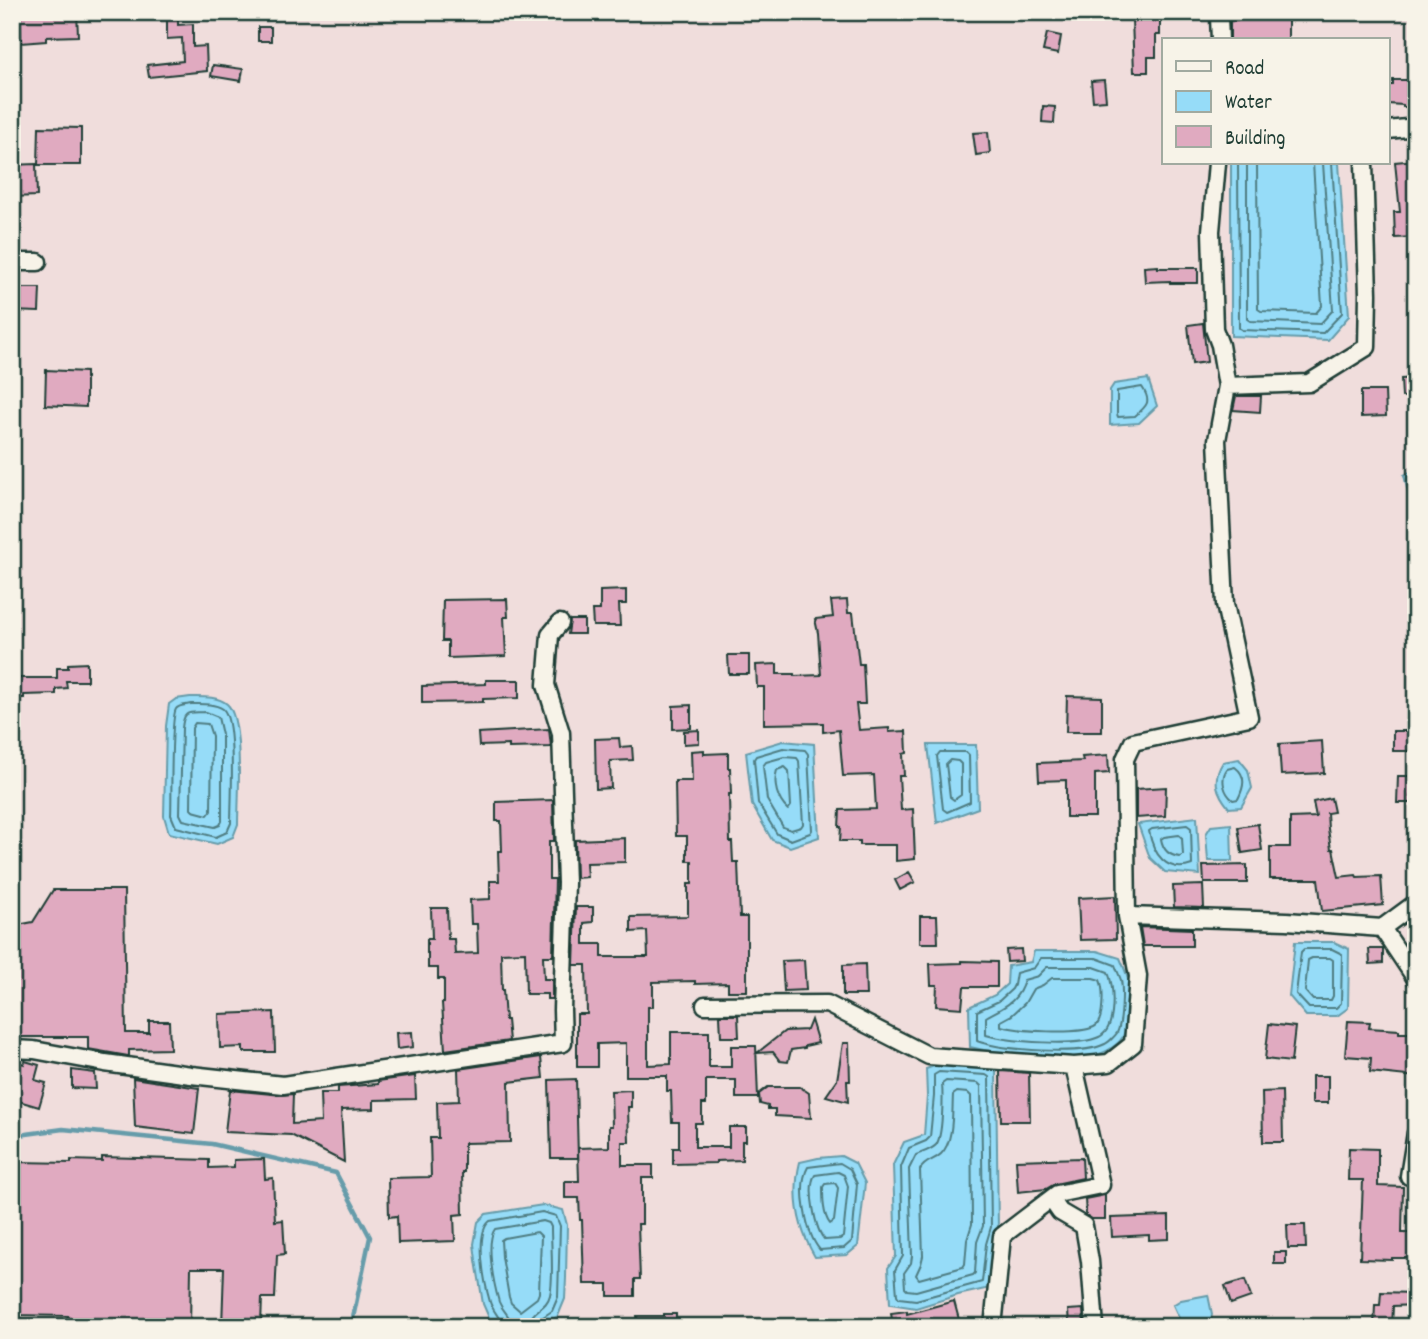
<svg xmlns="http://www.w3.org/2000/svg" width="1428" height="1339" viewBox="0 0 1428 1339" font-family="Dekko,sans-serif">
  <style>
    .water { fill: #96dcf8; stroke: #669caa; stroke-width: 2 }
    .lines { fill: none; stroke-linecap: round; stroke-linejoin: round }
    .shore { stroke: #4f7d82; stroke-width: 2 }
    .stream { stroke: #669caa; stroke-width: 4.5 }
    .building { fill: #e0aac0; stroke: #1f3d34; stroke-width: 2 }
    .minor-casing { stroke: #1f3d34; stroke-width: 21 }
    .minor { stroke: #f7f3e8; stroke-width: 16 }
  </style>
  <rect width="100%" height="100%" fill="#f0dddc"/>
  <filter id="ink" filterUnits="userSpaceOnUse"><feTurbulence type="fractalNoise" baseFrequency=".0143" numOctaves="2"/><feDisplacementMap in="SourceGraphic" scale="14" xChannelSelector="R" yChannelSelector="G"/><feConvolveMatrix kernelMatrix="1 2 1 2 8 2 1 2 1" color-interpolation-filters="sRGB"/></filter>
  <g filter="url(#ink)">
    <path class="water" d="M1231,163H1339L1349,316L1328,340L1231,336Z
      M1148,379L1157,406L1139,423L1110,425V390L1114,384Z
      M1416,469V527L1404,475Z
      M190,697C202,697 218,696 227,704C244,719 238,800 238,824L233,837L217,844L169,833L164,816L166,726L169,704L176,699Z
      M783,741L814,744L819,837L790,847L772,840L752,805L746,752Z
      M928,745H976L978,808L937,823Z
      M1239,759L1248,770L1252,788L1241,807L1229,808C1216,792 1212,780 1223,762Z
      M1197,817L1200,875L1165,872L1150,858L1138,824Z
      M1231,824L1232,861H1208L1206,834L1211,826Z
      M1295,942H1334L1349,949L1348,1008L1337,1016H1306L1289,996Z
      M1034,951H1097L1120,958C1123,965 1126,972 1128,979C1130,990 1128,1029 1122,1038C1120,1042 1113,1047 1110,1049C1085,1066 999,1054 970,1047L969,1007L995,995L1007,984L1008,966L1031,962Z
      M937,1065L996,1068L998,1229L993,1245L990,1288L958,1295L916,1308L890,1304L888,1268L896,1256L893,1165L904,1142L924,1135L927,1096L926,1069Z
      M841,1156L855,1163L865,1183L858,1246L847,1255L815,1257C798,1228 792,1195 800,1162L818,1158Z
      M543,1205L563,1210L567,1225L566,1278L565,1299L558,1316L540,1327H500L490,1320L483,1304L476,1260L474,1244L478,1222L486,1214Z
      M1208,1295L1212,1314L1210,1327H1183L1173,1305L1181,1300Z"/>
    <g class="lines">
      <path class="shore" d="M1238,163L1239,328L1242,330L1323,333L1342,313L1332,163
        M1247,163V319L1250,321L1320,324L1333,310L1323,163
        M1257,163L1258,309L1261,311L1316,313L1322,306L1313,163
        M1142,387C1152,402 1147,406 1135,416L1118,417L1117,414V391Z
        M191,704C201,704 214,703 223,709C236,720 231,803 231,823L227,832L216,837L176,827L171,815C172,800 170,718 176,709C178,705 187,705 191,704Z
        M206,712L218,717L222,735V821L220,825L215,827L183,820L180,814L182,728C184,709 189,713 206,712Z
        M195,723L208,724L212,736L211,811L208,815L193,811L191,809L192,728Z
        M783,748L805,750L808,754L812,830L810,833L791,840L777,834L758,803L754,759L756,756Z
        M940,752H966L969,755L970,802L947,812L943,809L937,756Z
        M784,757L797,758L799,761L803,824L801,827L791,830L783,827L767,800L763,766L766,762Z
        M950,760L958,761L961,764V795L954,800L950,797L946,764Z
        M785,767L789,771L791,806L788,810C777,800 773,784 777,770Z
        M1235,767C1247,776 1244,787 1238,799L1233,800C1224,793 1220,779 1227,769Z
        M1187,825L1191,828L1192,865C1167,874 1153,854 1149,831L1152,829Z
        M1179,835L1182,838L1183,855L1180,857C1169,856 1163,850 1161,839L1164,837Z
        M1304,949H1332L1342,954L1341,1003L1336,1008H1309L1296,994L1301,952Z
        M1041,958H1096L1115,965C1117,970 1119,975 1121,980C1123,991 1122,1023 1117,1033C1115,1036 1108,1043 1105,1044C1082,1056 1001,1050 977,1041V1011L999,1001L1012,989L1014,985L1016,973L1034,968Z
        M1312,958H1330L1333,960V996L1331,1000H1313L1305,991L1308,960Z
        M1047,967H1094L1108,972C1114,987 1117,1029 1099,1037C1078,1047 1010,1042 986,1035V1017C1004,1007 1019,1001 1024,980L1038,976Z
        M1052,978H1093L1100,980C1104,989 1104,1023 1094,1027C1077,1035 1019,1031 1001,1026V1021L1012,1015L1025,1003L1033,989L1043,985Z
        M939,1072L986,1075L989,1077L991,1227L986,1244L982,1282L916,1300L899,1298L897,1295L895,1270L903,1256L901,1167L909,1148L926,1141L930,1137L934,1096V1075Z
        M946,1081L978,1083L981,1086L983,1226L977,1242L975,1273L973,1275L916,1291L907,1290L905,1288L904,1273L911,1263L912,1256L909,1169L916,1155C923,1152 931,1150 936,1145C943,1136 943,1096 942,1084Z
        M957,1092L968,1093L971,1096L972,1224L967,1240L965,1264L963,1267L919,1279L916,1275L921,1264L923,1256L920,1170C925,1160 934,1161 941,1154C954,1142 952,1112 953,1095Z
        M840,1163L850,1169L857,1184L852,1241L844,1248L820,1250C806,1234 797,1186 808,1167Z
        M838,1172L844,1175L848,1186L843,1237L840,1239L825,1240C815,1230 807,1187 815,1175Z
        M835,1183L838,1188L834,1221L830,1224C823,1215 823,1199 823,1187L825,1184Z
        M537,1232L541,1236L539,1293L537,1298L520,1311L511,1303L509,1297L502,1257L501,1240L504,1238Z
        M503,1327C501,1318 493,1312 490,1302C485,1285 474,1233 490,1221L542,1212L556,1216L560,1226L558,1297L552,1311L540,1319L538,1327
        M511,1327C511,1315 503,1312 499,1302C494,1285 485,1242 495,1229L543,1221L549,1223L551,1227C551,1246 554,1279 550,1295C546,1311 530,1308 529,1327"/>
      <path class="stream" d="M12,1136L63,1129L212,1144L336,1173L370,1237L353,1318L360,1327"/>
    </g>
    <path class="building" d="M20,12H77L78,36L46,37V41L21,43Z
      M167,16H178V25L193,24V47L206,46L207,71L149,77L147,65L183,61L182,38L167,39Z
      M1160,18V35H1156V57H1148V72H1134L1132,19Z
      M1288,18V40H1230V20Z
      M258,27H271V41H258Z
      M1047,33L1061,36L1058,54L1043,51Z
      M213,65L243,69L241,81L211,76Z
      M1104,80L1106,100L1093,101L1091,81Z
      M1393,80H1416V107H1403V105L1388,104V85H1393Z
      M1043,106L1055,107L1054,123L1042,122Z
      M39,127L81,128V165H38Z
      M988,132L990,153L976,155L973,133Z
      M1416,160V237L1395,238L1394,212H1400L1395,162Z
      M36,164L37,196L12,197V165Z
      M1158,266V268H1198V283H1170V281L1145,282L1144,267Z
      M12,288H40L39,312L12,311Z
      M1203,323L1207,362L1192,364L1188,325Z
      M46,370L86,372V407L45,405Z
      M1416,378V396L1402,397L1401,379Z
      M1361,391H1385L1386,416L1361,417Z
      M1236,396H1261L1260,412L1233,410Z
      M626,590V604H619L620,626H593L592,610H600V591Z
      M507,599L508,617H504L506,656L448,658V641H442L443,600Z
      M847,600L848,613H853L859,664H863L865,704H856L859,730L889,728V732L906,731L907,753L903,754L904,776H899L901,810L913,809L915,859L896,861V845H860V841H840L841,827H839L840,810L876,809L874,775L843,776L839,730L823,732V723L764,724V687H757L756,665L777,664V674H794V676L821,675L818,633L815,619L833,617L831,601Z
      M570,620H584V634H568Z
      M728,655H749V674H729Z
      M87,663V681H66L67,688L56,689V694L24,695V698H12V678H57V668H68V664Z
      M486,680H519V698L483,699V702L422,703V686L486,684Z
      M1067,696L1102,697V732H1066Z
      M691,705V728L673,729V706Z
      M549,729L551,747L509,748V745L479,746L478,733Z
      M699,730V743L684,744V731Z
      M1393,731H1416V751H1393Z
      M619,738L620,747L632,746L633,760L610,761L611,788L596,789L595,739Z
      M1322,741L1324,773L1281,775L1279,744Z
      M704,750V754L728,753V768H730L731,794H729L730,842H732L733,862H738L740,917H747V991H728V983L695,984V981L653,982V1007H648V1065L671,1064V1032H709V1067H731V1046H756L758,1098H736V1080H706V1104H702V1123H695V1147H729V1127H746V1141H742V1160L716,1161V1163L673,1164V1148H679V1122H672L671,1091H667V1076H626V1043L597,1044V1067H577V1014H587L586,965H574L576,907H593V922L584,923V944H602V957H648L647,931L631,932V917L688,916V884H692V861H687V836H676L675,781H692L691,751Z
      M1108,755L1109,773L1095,774V817H1066V780L1039,781L1038,763L1083,761L1082,757Z
      M1398,776H1412L1411,803H1397Z
      M1166,787L1165,816L1136,818V789Z
      M1331,798L1334,812L1327,813L1328,829L1331,849H1333L1339,877L1356,875L1357,877L1381,876L1383,905L1322,911L1318,879H1270V847H1290V818L1316,817L1313,802Z
      M553,800L554,841H549V879H555L553,956H543L544,979H552V999H547V994H526L525,952L501,953L502,990H503L505,1020H507L509,1041L445,1050L442,1003H444V979H438V968H428V953H427V939H432L431,908H447L448,939H454L455,954L478,953L477,924H471L470,900L490,899V881H499L498,851H502L501,821H496V802Z
      M1258,824L1262,850L1242,853L1238,827Z
      M625,838V862L586,863L587,877L576,878L575,840Z
      M1247,865V883H1204L1203,866Z
      M909,872L915,882L900,890L895,880Z
      M1203,885L1204,908L1174,907L1173,886Z
      M53,890H124L126,1033H149V1021H169L170,1049L129,1050V1056H128L88,1049V1037H12V926L33,922Z
      M1115,896L1116,939L1080,940L1078,898Z
      M920,916H937L938,943H920Z
      M1140,927L1192,929V946H1143Z
      M1021,949L1022,961L1007,962L1006,950Z
      M1369,949H1383V963L1370,964Z
      M804,960L806,990L784,991L782,961Z
      M962,961L997,962V987H964L962,1008L936,1006L937,985H931L930,964L962,963Z
      M865,964L866,995H843V965Z
      M274,1012L275,1052H243V1047L220,1048L219,1014Z
      M720,1015H738L739,1037H721Z
      M811,1020L818,1043L805,1046V1048L791,1050L788,1062L780,1061L773,1052L757,1053L785,1031L807,1030Z
      M1348,1021L1370,1022L1369,1028L1399,1030V1033H1416V1077L1370,1072L1371,1058L1345,1056Z
      M1269,1024L1295,1027L1291,1062L1265,1059Z
      M412,1032L413,1047L397,1049L396,1033Z
      M843,1043H849L850,1081H847L848,1102L826,1096L837,1080Z
      M541,1057L543,1078L509,1082L510,1142L464,1143V1172H462L463,1214L454,1215L455,1241L398,1243L397,1216L389,1217L388,1178L431,1177L430,1138H438L437,1102L459,1101L458,1069Z
      M12,1060L24,1064L25,1061L39,1065L35,1080L46,1083L39,1107L12,1099Z
      M72,1070L95,1073L96,1089L72,1088Z
      M1000,1071L1029,1073L1030,1121H1001Z
      M415,1076L416,1099L374,1100V1109L341,1110L344,1162L291,1135L225,1132L230,1090L282,1095L293,1094L292,1124L321,1122L320,1093H338V1087L378,1084V1081Z
      M1312,1076H1328V1103H1312Z
      M133,1078L199,1088L194,1134L135,1127Z
      M576,1079L578,1158H551L549,1080Z
      M768,1087H800L809,1093L811,1118L775,1116V1109H768V1106L760,1104L759,1094Z
      M631,1090V1107H628L629,1142H622V1165H653V1178H642V1224H638L640,1279H635V1296H608V1284H584L582,1220H580L579,1198H565V1181H579L578,1148L609,1147V1126H612L611,1091Z
      M1282,1091L1283,1142H1263L1262,1092Z
      M1349,1148L1378,1149V1186L1403,1187L1402,1233H1412V1258H1392V1260L1360,1259L1363,1180H1348Z
      M102,1157L209,1160V1168L234,1167V1160L264,1159L265,1179L273,1178L275,1221L283,1220L285,1254L277,1255L275,1298H262L261,1325L242,1324V1327H222L224,1268H191L190,1327H67L68,1316L12,1315V1201H18V1162L71,1163V1160L102,1161Z
      M1082,1158L1083,1178L1055,1184L1046,1189L1018,1192L1016,1160Z
      M1105,1195V1219H1092L1086,1215L1085,1199Z
      M1169,1216V1239L1149,1240V1235L1112,1237L1111,1218Z
      M1287,1225H1305L1306,1248H1288Z
      M1274,1252H1286V1264H1274Z
      M1245,1280L1251,1297L1231,1304L1225,1286Z
      M1381,1292L1414,1293L1415,1305L1393,1306L1392,1327H1374L1375,1305H1380Z
      M954,1301L961,1327H893L891,1313L907,1311V1314Z
      M1083,1309L1084,1325L1069,1326L1068,1310Z
      M664,1314H676V1327H638L637,1316H664Z"/>
    <g class="lines">
      <defs>
        <path id="minor" d="M1216,12L1219,17L1220,40
          M1388,130L1416,127
          M12,262H38
          M1227,386L1309,383L1367,347L1368,294L1364,163
          M1127,916L1287,921L1382,928L1416,903
          M1382,928L1416,979
          M705,1005L827,1004L929,1056L1074,1066L1109,1063L1133,1044L1138,976L1127,916L1125,759L1133,742L1249,717L1225,604L1217,440L1227,386L1220,345L1214,329L1211,231L1217,163
          M12,1049L34,1050L105,1063L191,1075L283,1085L563,1043L562,1010L566,883L561,733L546,685L550,635L560,623
          M1409,1176L1416,1133
          M1051,1199L1060,1212L1084,1226L1090,1261L1095,1327
          M993,1327L1002,1236L1057,1194L1101,1185L1074,1066"/>
      </defs>
      <use href="#minor" class="minor-casing"/>
      <use href="#minor" class="minor"/>
    </g>
  </g>
  <rect width="1428" height="1339" fill="none" stroke="#f7f3e8" stroke-width="42"/>
  <rect x="21" y="21" width="1386" height="1297" fill="none" stroke="#1f3d34" stroke-width="2.5" filter="url(#ink)"/>
  <rect x="1162" y="38" width="228" height="126" fill="#f7f3e8" stroke="#a1aaa0" stroke-width="2"/>
  <rect x="1176" y="61" width="35" height="10" fill="#f7f3e8" stroke="#a1aaa0" stroke-width="2"/>
  <text x="1225" y="74" font-size="21" fill="#1f3d34">Road</text>
  <rect x="1176" y="91" width="35" height="21" fill="#96dcf8" stroke="#a1aaa0" stroke-width="2"/>
  <text x="1225" y="108" font-size="21" fill="#1f3d34">Water</text>
  <rect x="1176" y="126" width="35" height="21" fill="#e0aac0" stroke="#a1aaa0" stroke-width="2"/>
  <text x="1225" y="144" font-size="21" fill="#1f3d34">Building</text>
</svg>
